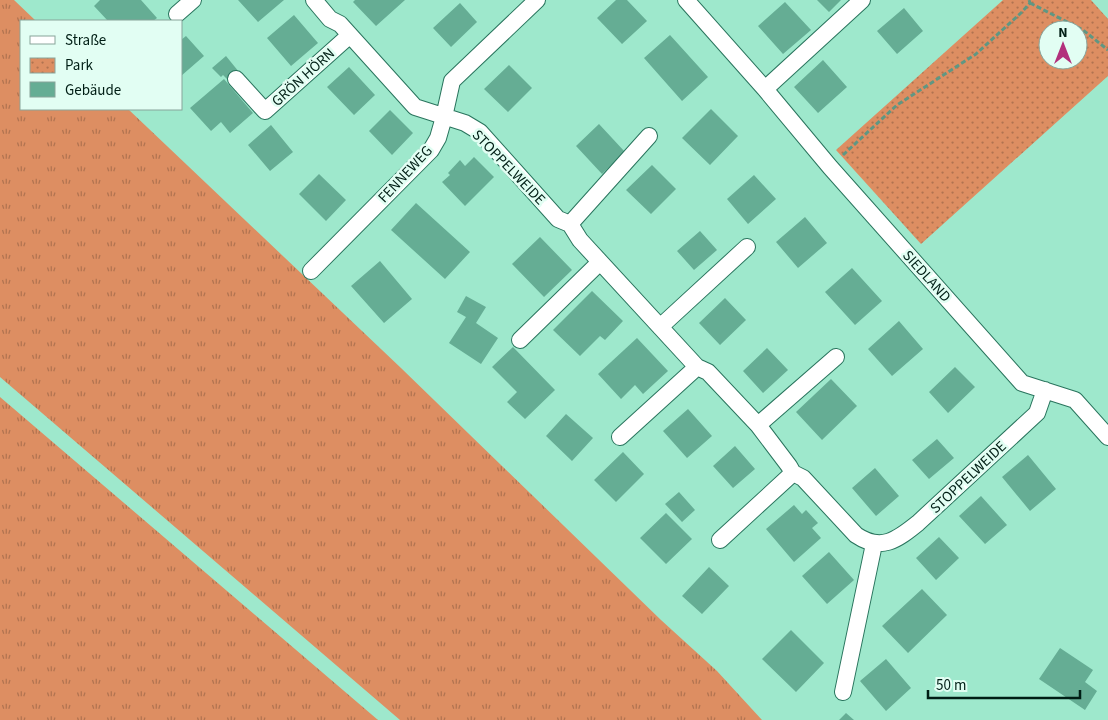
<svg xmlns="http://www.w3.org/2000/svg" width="1108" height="720" viewBox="0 0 1108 720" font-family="'Source Sans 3',sans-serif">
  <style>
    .grass { fill: url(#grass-tufts) }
    .park { fill: url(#park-dots); fill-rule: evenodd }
    .building { fill: #65ad94 }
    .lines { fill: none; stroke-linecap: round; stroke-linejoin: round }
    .street-casing { stroke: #29745d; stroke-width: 18 }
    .path { stroke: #5f9783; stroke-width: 3; stroke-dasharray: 5 2.5; stroke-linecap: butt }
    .street { stroke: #fff; stroke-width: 16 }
    .labels { text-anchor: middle; stroke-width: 5; stroke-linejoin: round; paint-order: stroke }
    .street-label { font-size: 15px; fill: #001e15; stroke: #e2fef3 }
  </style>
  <defs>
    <pattern id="grass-tufts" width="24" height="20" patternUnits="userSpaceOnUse" patternTransform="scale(1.25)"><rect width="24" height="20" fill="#dd8e62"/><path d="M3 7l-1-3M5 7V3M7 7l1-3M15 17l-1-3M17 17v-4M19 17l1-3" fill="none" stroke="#b17350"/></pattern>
    <pattern id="park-dots" width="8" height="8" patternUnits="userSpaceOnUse" patternTransform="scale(1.25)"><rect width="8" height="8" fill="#dd8e62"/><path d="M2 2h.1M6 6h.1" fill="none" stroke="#b17350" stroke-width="1.8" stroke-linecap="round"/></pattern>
  </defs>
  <rect width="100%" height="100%" fill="#9ee8cc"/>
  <path class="grass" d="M0,0H14L36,21H21V109H128L401,368L661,620L717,671L762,720H400L0,377Z
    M0,397L378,720H0Z"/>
  <path class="park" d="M1003,0H1091L1108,19V76L921,244L836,150ZM1048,30H1078V60H1048Z"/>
  <path class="building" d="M100,0H141L157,18L153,21H108L94,6Z
    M238,0H284L258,22Z
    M355,0H405L376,26L353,2Z
    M616,0H627L647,21L622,44L597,18Z
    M817,0H841L829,12Z
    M785,2L811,30L783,54L758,26Z
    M460,3L477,22L451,47L433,28Z
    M904,8L923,31L897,54L877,31Z
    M294,15L318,43L291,66L267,38Z
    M670,35L708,77L682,101L644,58Z
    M186,36L204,56L181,76V40Z
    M226,56L239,72L229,81L223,75L221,77L212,68Z
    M823,60L847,87L818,113L794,87Z
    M509,65L532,88L508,112L484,89Z
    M349,67L375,95L354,115L327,87Z
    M224,79L253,113L230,133L221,122L211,131L190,108Z
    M711,109L738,136L710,165L682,138Z
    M390,110L413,133L392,155L369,131Z
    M599,124L625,152L602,174L576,146Z
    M271,125L293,152L270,171L248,145Z
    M474,157L494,177L465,206L442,182L450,175L448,173L460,160L465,166Z
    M652,165L676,189L651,214L626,190Z
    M319,174L346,200L326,221L299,194Z
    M754,175L776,199L748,224L727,199Z
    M416,203L470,252L445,279L391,230Z
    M805,217L827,243L798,268L776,242Z
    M700,231L717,250L694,270L677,251Z
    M540,237L572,270L544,297L512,264Z
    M380,261L412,299L384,323L351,286Z
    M852,268L882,301L855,325L825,292Z
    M592,291L623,321L605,340L600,336L580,356L553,330Z
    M466,296L486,307L476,323L498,338L481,364L449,343L466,317L457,312Z
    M725,298L746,320L720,345L699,323Z
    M899,321L923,349L892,376L868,349Z
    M637,338L668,371L643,394L635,385L621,399L598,374Z
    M513,347L555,390L525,419L507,402L517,392L492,367Z
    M767,348L788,370L763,393L743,371Z
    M955,367L975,387L948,413L929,392Z
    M831,379L857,406L822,440L796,412Z
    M688,409L712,436L687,458L663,431Z
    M566,414L593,438L572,461L546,436Z
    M937,439L954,458L929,479L912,460Z
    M735,446L755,469L733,488L713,466Z
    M623,452L644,474L616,502L594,480Z
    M1028,455L1056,489L1030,511L1002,477Z
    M875,468L899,496L876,516L852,488Z
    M679,492L695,510L682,522L665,504Z
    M981,496L1007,525L985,544L959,516Z
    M794,505L802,514L806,510L818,523L812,528L821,538L794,562L766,529Z
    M666,513L692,539L666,564L640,538Z
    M939,537L959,558L936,580L916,558Z
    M829,552L854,580L827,604L802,576Z
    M709,567L729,586L702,614L682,596Z
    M922,589L947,615L908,653L882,626Z
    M791,630L824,663L796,692L762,659Z
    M1060,648L1093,670L1085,682L1097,691L1085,710L1039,679Z
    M886,659L911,688L886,711L860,681Z
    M846,713L854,720H839Z"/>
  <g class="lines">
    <defs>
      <path id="street" d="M314,0L330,19L340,24L415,107L465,123L480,132L558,219L570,224L580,240L697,367L708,372L758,425L789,466L793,473L803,478L856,535C881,552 897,540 918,523L1037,413L1045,390
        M686,0L765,89L830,167L1022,383L1075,400L1108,437
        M177,14L193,0
        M236,79L265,111L350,35
        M765,89L862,0
        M570,224L649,136
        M311,271L431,150L438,138L444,117L452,81L537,0
        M660,327L747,247
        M520,340L600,262
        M758,425L836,357
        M620,437L697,367
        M720,540L793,473
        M843,692L874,544"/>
    </defs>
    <use href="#street" class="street-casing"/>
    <path class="path" d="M1030,3L1083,30L1108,50
      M843,155L897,105L976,54L1022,12L1030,3L1029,0"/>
    <use href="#street" class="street"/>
  </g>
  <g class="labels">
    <g class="street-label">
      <text transform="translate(303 77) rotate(-42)" y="5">GRÖN HÖRN</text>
      <text transform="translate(509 167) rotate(46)" y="5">STOPPELWEIDE</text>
      <text transform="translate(405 174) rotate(-47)" y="5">FENNEWEG</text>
      <text transform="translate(927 276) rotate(48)" y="5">SIEDLAND</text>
      <text transform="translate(968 477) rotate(-43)" y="5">STOPPELWEIDE</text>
    </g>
  </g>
  <rect x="20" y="20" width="162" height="90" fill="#e2fef3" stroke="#88a49a"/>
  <rect x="30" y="36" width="25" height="8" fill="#ffffff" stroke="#88a49a"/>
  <text x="65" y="45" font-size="15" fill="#001e15">Straße</text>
  <rect x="30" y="58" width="25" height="15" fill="url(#park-dots)" stroke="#88a49a"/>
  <text x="65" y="70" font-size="15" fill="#001e15">Park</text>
  <rect x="30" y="82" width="25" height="15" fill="#65ad94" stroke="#88a49a"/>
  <text x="65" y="95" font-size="15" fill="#001e15">Gebäude</text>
  <g transform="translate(1063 45)"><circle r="24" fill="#e2fef3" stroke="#88a49a"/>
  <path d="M0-4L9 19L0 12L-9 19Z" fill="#b2317c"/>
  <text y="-8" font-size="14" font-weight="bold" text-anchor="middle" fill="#001e15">N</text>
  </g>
  <path d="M928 690v8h152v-8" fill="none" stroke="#001e15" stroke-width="2.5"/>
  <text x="936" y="690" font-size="15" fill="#001e15" stroke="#e2fef3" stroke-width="4" paint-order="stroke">50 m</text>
</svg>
